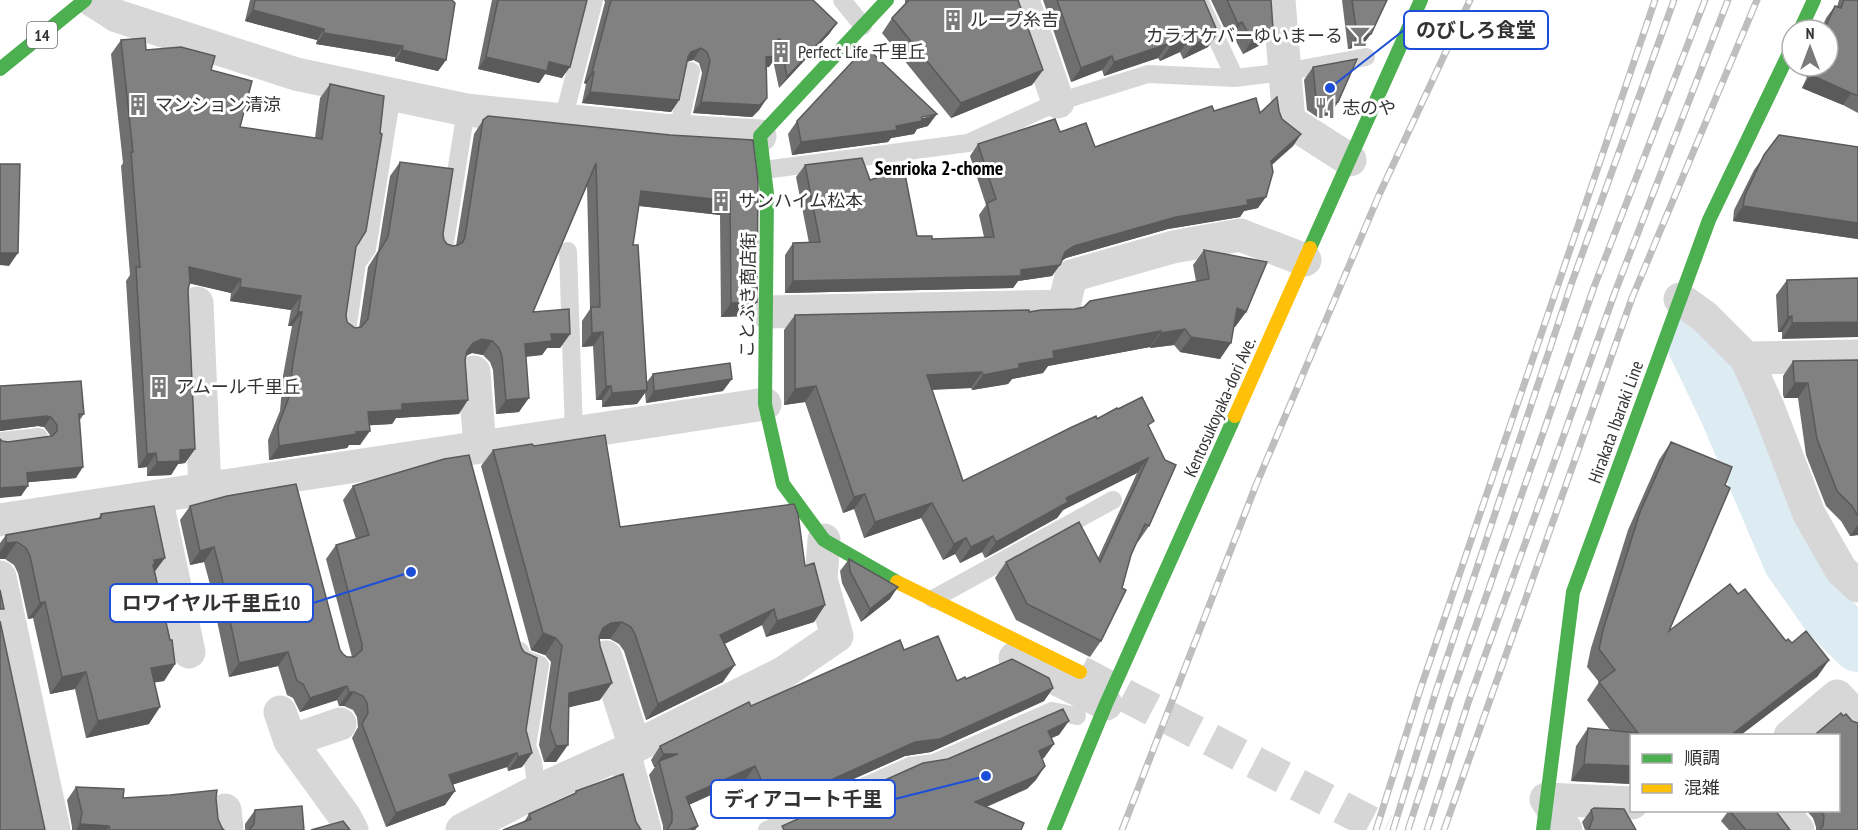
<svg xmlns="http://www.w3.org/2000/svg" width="1858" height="830" viewBox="0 0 1858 830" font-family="'PT Sans Narrow','Noto Sans JP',sans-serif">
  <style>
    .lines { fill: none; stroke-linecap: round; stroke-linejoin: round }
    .river { stroke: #ddebf3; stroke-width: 54 }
    .secondary-tunnel { stroke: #d6d6d6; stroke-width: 33; stroke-dasharray: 33 16; stroke-linecap: butt }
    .lane { stroke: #d7d7d7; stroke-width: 18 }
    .street { stroke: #d7d7d7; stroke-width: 33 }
    .fast { stroke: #4caf50; stroke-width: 14 }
    .slow { stroke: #ffc107; stroke-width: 14 }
    .rail-casing { stroke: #bebebe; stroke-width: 7 }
    .rail { stroke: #fff; stroke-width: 4.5; stroke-dasharray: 14; stroke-linecap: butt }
    .wall { fill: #6f6f6f }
    .shaded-wall { fill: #5a5a5a }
    .building { fill: #818181; stroke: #5a5a5a; stroke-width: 1.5 }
    .labels { text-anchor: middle; stroke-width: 6; stroke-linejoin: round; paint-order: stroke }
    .shield { fill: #fff; stroke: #707070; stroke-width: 1.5 }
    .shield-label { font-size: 16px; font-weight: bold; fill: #333 }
    .poi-label { font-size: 18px; fill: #333; stroke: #fff; text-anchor: start }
    .street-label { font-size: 18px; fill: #333; stroke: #fff }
    .neighbourhood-label { font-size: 20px; font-weight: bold; fill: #000; stroke: #fff }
    .leader { fill: none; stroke: #1d4ed8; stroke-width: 2 }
    .callout-dot { fill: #1d4ed8; stroke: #fff; stroke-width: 2 }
    .callout { fill: #fff; stroke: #1d4ed8; stroke-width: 2 }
    .callout-label { font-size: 20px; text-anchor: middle; font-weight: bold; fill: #333 }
  </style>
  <rect width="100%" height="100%" fill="#fff"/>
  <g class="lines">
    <path class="river" d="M1691,338L1726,411L1790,561L1828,615L1858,645"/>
    <path class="secondary-tunnel" d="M1080,672L1385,830"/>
    <path class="lane" d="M842,0L863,26
      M1199,0L1235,78
      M563,120L594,0
      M678,131L691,71
      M764,170L968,143L1058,102L1148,74L1235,78L1285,72L1366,57
      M444,249L466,110
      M568,251L574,433
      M347,331L357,263L367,249L392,94
      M0,441L39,437
      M933,599L1113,500
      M520,651L522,658L540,665L527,746L533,762L537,791
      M767,830L910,766L934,763L1052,711L1077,716"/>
    <path class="street" d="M92,0L117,16L296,74L466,110L662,130L760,136
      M1023,0L1058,102
      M1279,0L1289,121L1350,160
      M1680,299L1705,317L1746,358L1768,407L1809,514L1841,570L1858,586
      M197,303L205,490
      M766,312L1064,306L1071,276L1173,247L1240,235L1305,260
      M1746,358L1858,356
      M474,372L480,447
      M156,497L189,652
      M0,520L765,404
      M0,577L54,830
      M606,657L635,747
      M1015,658L1106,704
      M280,712L290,741L345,817L352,830
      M1790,736L1837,696L1858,718
      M290,741L340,724
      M624,752L645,830
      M1546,799L1632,803
      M1546,799L1566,830
      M225,810L227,830
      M1782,810L1798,830
      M462,830L537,791L624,752L783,673L837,636L821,579L824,540"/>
    <path class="fast" d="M887,0L760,136L767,194L765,404L783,484L824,540L897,582
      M1800,30L1814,0
      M0,69L85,0
      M1310,248L1421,0
      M1054,830L1106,704L1235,416
      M1543,830L1573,592L1709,220L1792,47"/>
    <path class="slow" d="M1235,416L1310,248
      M897,582L1080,672"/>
    <defs>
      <path id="rail" d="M1122,830L1256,485L1379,195L1470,0
        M1376,830L1421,687L1655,0
        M1393,830L1436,691L1572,282L1674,0
        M1408,830L1451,697L1594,287L1705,0
        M1427,830L1468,703L1615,292L1728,0
        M1444,830L1632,298L1757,0"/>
    </defs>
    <use href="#rail" class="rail-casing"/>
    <use href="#rail" class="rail"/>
  </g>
  <path class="wall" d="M250,0H450L446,60L438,71L395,61V57L316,44L317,40L245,21Z
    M492,0H587L562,78L545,74L539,83L478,69Z
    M604,0H813L837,23L829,34L779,88L773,60L769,67H767V98L759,110L752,117L693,113L702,73L699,63L693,60L687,62L679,100L671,112L582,103L586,84L584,83L605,2Z
    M905,0H1018L1043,70L1032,85L951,118L882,33L892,18L905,4Z
    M1043,0H1204L1208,47L1183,59L1180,52L1160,61L1158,58L1104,76L1102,70L1071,82Z
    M1211,0H1271L1264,43L1243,54L1233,36L1229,38Z
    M1342,0H1387L1362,46L1348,49Z
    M1839,0H1858V113L1843,105L1802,88L1807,77L1801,74L1804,66H1828V30H1821L1826,18L1835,6L1837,7Z
    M121,40L146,50L211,70L240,127L315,138L320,98L330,84L356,247L346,315L347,322L355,328H359L368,267L378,251L390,176L400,162L443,234L444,240L447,244L453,246H456L474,134L483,120L670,135L753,140L747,316L721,317L720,215L639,206L633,245L646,383L653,374L723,391L646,403L645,393L637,404L602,407V400H596L593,346L582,347V321L590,309L587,186L533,312L570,334L560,348H547L542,355L526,357L519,412L496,414L493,370L490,362L483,355L472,353L466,356L459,414L396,418L392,424L369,425L360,445H349L347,448L269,460L268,440L280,411L283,376L292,326H288L291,310L230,301L231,293L189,283L188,290L195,449L185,463L178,464L171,475L147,476V467L138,468L126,281L130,275L121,166L123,163L111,54Z
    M1313,67L1338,102L1330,115L1317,117L1307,110L1304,80Z
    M1214,111L1260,113L1279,111L1282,119L1301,134L1293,146L1272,165L1258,208L1244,211L1240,217L1168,229L1066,258L1062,261L1052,276L1018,281L1013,288L785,293V255L793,243H809L796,177L805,165L870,180L917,236L932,239L984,237L979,215L986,205L970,156L978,144L1060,132L1095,147Z
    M797,121L928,126L917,129L914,134L891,138L888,142L792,155L788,134Z
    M1779,135L1858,147V239L1733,221L1734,210L1754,170Z
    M1204,250L1246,312L1235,327H1234L1220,359L1180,352L1174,345L1150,348V347L1048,366L1043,373L1012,379L1008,384L972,390L971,388L932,390L963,481L1118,409L1149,428V526L1138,542L1137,541L1131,555L1101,641L1090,657L1016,620L995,578L1006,562L1098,558L1137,473L1063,510L1057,518L985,558L982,552L960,563L955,554L943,560L921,518L864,538L854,509L843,513L805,402L784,405V330L795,315L1029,312L1075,309L1196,281L1193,265Z
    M1858,278L1782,339V332H1778L1776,295L1787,280Z
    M1858,360V535L1850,536L1841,521L1826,506L1806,455L1798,398H1784L1783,395V376L1793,361Z
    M0,386L84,414L79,421L76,478L28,482L21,496L2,441L8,442L50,436V435L44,427L38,426L0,431Z
    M1671,442L1725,485L1669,631L1738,594L1786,641L1829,660L1817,677L1632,735V784L1571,781L1576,746L1588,728L1610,730L1587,700L1599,682L1587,667L1591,648L1628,530L1659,460Z
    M534,446L620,527L805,566L825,605L814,622L766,637L762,625L724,644L723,682L646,720L624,651L619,644L610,639H600V700L569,707L556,762H544L539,745L551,662L545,655L531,650L481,466L493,450Z
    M353,486L526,730L532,753L522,767L508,771L507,767L452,785L445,805L386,827L352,738L358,727L357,717L353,710L344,706H339L337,700L300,712L293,698L287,695L278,666L229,677L217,621L219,618L204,562L190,565L180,520L190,506L340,650L343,654L347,657H352L326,559L336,545L356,539L343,500Z
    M101,514L155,572L175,664L164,681L155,682L149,724L86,738L75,689L50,694L33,618L28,619L18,573L14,565L5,559H0V543L6,535L98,519Z
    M849,559L890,599L861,622L842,583L840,571Z
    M904,650L957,681L966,679L1053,688L1044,701L931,752L905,756L764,819L746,779L689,805L698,826L695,830H663V826L649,775L655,767H654L651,760L660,746L751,706Z
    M1843,716L1852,721L1858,830H1816V827L1813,818L1806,810H1839V735H1816L1817,733Z
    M76,787L123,798H216L218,819L222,828L224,830H72V827L67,800Z
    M576,791L636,822H524L529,814L574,794Z
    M255,810L304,830H245V824Z
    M1591,810L1636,830H1585L1582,822Z
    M1729,810L1790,830H1729L1721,821Z"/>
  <path class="shaded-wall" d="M253,10L324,29L317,40L245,21Z
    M1242,22L1233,36L1229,38L1238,24Z
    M837,23L829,34L779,88L787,77Z
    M1273,29L1264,43L1243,54L1252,40Z
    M324,33L403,46L395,57L316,44Z
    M1218,33L1208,47L1183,59L1193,45Z
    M1371,34L1362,46L1348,49L1357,36Z
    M1190,38L1180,52L1160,61L1170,47Z
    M1168,44L1158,58L1104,76L1114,62Z
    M701,48L693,60L683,63L691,52Z
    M402,50L446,60L438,71L395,61Z
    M777,56L769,67L758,68L766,57Z
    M1112,56L1102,70L1071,82L1081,68Z
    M486,57L549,62L570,67L562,78L545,74L539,83L478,69Z
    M1043,70L1032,85L951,118L961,103Z
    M592,72H594L586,84L584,83Z
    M1811,75L1852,92L1843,105L1802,88Z
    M590,92L679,100L671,112L582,103Z
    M767,98L759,110L752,117L693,113L701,102Z
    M1338,102L1330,115L1317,117L1326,104Z
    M937,114L928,126L917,129L914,134L891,138L888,142L792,155L801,142L896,126Z
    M1301,134L1293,146L1262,173L1271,161Z
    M641,191L730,201L720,215L631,205Z
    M1266,197L1258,208L1244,211L1240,217L1168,229L1066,258L1057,264L1065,252L1074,246L1176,217Z
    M1743,206L1858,223V239L1733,221Z
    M0,253H18L9,266L0,265Z
    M1060,265L1052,276L1018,281L1013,288L785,293L793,281L1021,270Z
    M189,267L241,279L231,293L179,281Z
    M240,287L301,296L291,310L230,301Z
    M757,302L747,316L721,317L731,303Z
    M1237,308L1246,312L1235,327L1226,324Z
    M298,312H302L292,326H288Z
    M1792,316L1782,332H1778L1788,317Z
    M1858,322V337L1782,339L1792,323Z
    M1185,329L1174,345L1150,348L1161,333Z
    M1161,331L1150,347L1048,366L1043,373L1012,379L1008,384L972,390L983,375L1019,364L1053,351Z
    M603,332L593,346L582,347L592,333Z
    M551,334H570L560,348H547L542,355L515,357L525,344Z
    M1191,337L1231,343L1220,359L1180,352Z
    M482,339L492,341L483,355L472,353L463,357L457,365L473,343Z
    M982,372L971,388L916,390L927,375Z
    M732,379L723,391L646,403L654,391Z
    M1795,383H1808L1798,398H1784Z
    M606,386H611L602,400H596Z
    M816,386L805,402L784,405L795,389Z
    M647,390L637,404L602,407L612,393Z
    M529,398L519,412L496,414L506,400Z
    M468,400L459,414L396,418L392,424L359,426L368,412L402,404Z
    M46,416L51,417L44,427L38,426L0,431V423L1,421Z
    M370,431L360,445H349L347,448L269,460L279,446L356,432Z
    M195,449L185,463L178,464L171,475L147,476L157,462L180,450Z
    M156,453L147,467L138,468L147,454Z
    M1148,458L1137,473L1063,510L1057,518L985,558L996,542L1066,498Z
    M83,467L76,478L20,483L27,473Z
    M28,486L21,496L0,498V488Z
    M865,494L854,509L843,513L854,497Z
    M932,503L921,518L864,538L875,522Z
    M1858,525V535L1850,536Z
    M993,536L982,552L960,563L971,547Z
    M966,538L955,554L943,560L954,544Z
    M17,542L5,559H0V552L6,543Z
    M214,547L204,562L190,565L200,551Z
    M165,558L153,574L142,582L154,560Z
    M898,587L890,599L861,622L870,609Z
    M45,602L33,618L28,619L40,603Z
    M825,605L814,622L766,637L777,621Z
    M774,609L762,625L709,652L720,635Z
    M622,622L610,639H600L592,645L603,628L611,623Z
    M543,633L556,638L545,655L531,650Z
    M288,652L278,666L229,677L239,663Z
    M1829,660L1817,677L1741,735H1731Z
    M175,664L164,681L140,685L151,668Z
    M735,665L723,682L646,720L658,704Z
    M86,672L75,689L50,694L62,677Z
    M612,683L600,700L558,710L569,693Z
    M347,686L337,700L300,712L310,698Z
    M1053,688L1044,701L931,752L905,756L764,819L773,806L915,742Z
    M349,692H354L344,706H339Z
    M160,707L149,724L86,738L98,721Z
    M1069,721L1059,735L1038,744L1048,731Z
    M1054,744L1044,758L1029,765L1039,751Z
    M568,745L556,762H544L556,746Z
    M517,753L507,767L439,789L449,775Z
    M532,753L522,767L508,771L518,757Z
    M663,754H678L659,761L655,767H654Z
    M1584,764L1632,766V784L1571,781Z
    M755,766L746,779L677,810L686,797Z
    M1045,766L1036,780L1027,789L966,816L975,802Z
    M455,791L445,805L386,827L396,813Z
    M80,824L109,826L107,830H76Z
    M698,826L695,830H687Z"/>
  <path class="building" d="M255,0H452L455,3L446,60L402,50L403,46L324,33V29L253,10Z
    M498,0H587L570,67L549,62L547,71L486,57Z
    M611,0H813L837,23L787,77L780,39H778L777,56L766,57L767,98L760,105L701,102L710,61L707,52L701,48L691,52L688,57L679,100L590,92L594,72H592Z
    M909,0H1018L1043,70L961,103L892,18Z
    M1057,0H1204L1218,33L1193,45L1190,38L1170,47L1168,44L1114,62L1112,56L1081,68Z
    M1227,0H1271L1273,29L1252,40L1242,22L1238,24Z
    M1352,0H1387L1371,34L1357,36Z
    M1844,0H1858V96L1811,75L1815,66H1828V30H1824L1835,6L1841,8Z
    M145,38L146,50L181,47L215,56L211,70L252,81L240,127L322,139L330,84L384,96L380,133L382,134L366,231L356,247L346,315L347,322L355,328L361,327L368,319L378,253L388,237L400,162L453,169L443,234L444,240L447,244L453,246L458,245L463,242L465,237L483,120L488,116L670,135L753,140L758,181L757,302L731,303L730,201L641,191L633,245H638L647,390L612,393L611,386H606L603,332L592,333L591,307H600L596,163L533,312L569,309L570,334H551L552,341L525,344L529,398L506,400L502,357L499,348L492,341L482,339L473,343L467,351L465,360L468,400L402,404V410L368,412L370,431L356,432L357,434L279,446L278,426L289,397L293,362L302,312H298L301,296L240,287L241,279L189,267L190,281L188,290L195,449L180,450V461L157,462L156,453L147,454L136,267H140L131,152H133L121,40Z
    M866,47L937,114L922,117V121L896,126L897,130L801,142L797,121Z
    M1357,59L1338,102L1326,104L1316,98L1313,67Z
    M1277,97L1279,111L1282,119L1301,134L1271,161L1273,172L1266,197L1247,200L1248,205L1176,217L1074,246L1065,252L1060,265L1021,270V276L793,281V243L820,242L805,165L862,158L870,180L904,169L917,236H932V239L994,237L987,203L996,199L978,144L1055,119L1060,132L1086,123L1095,147L1212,106L1214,111L1256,98L1260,113Z
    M1779,135L1858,147V223L1743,206L1745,195L1764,155Z
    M0,164H20L18,253H0Z
    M1204,250L1267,262L1246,312L1237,308L1231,343L1191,337L1185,329L1161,333V331L1053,351L1054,358L1019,364V368L983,375L982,372L927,375L963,481L1070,428L1096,416L1097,419L1117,408L1118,409L1142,397L1154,421L1148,425L1165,460L1176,465L1149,526L1145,524L1131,555L1122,588L1126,590L1101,641L1027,604L1006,562L1079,522L1100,562L1148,458L1066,498L1068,502L996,542L993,536L971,547L966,538L954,544L932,503L875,522L865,494L854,497L816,386L795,389V315L1029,310V312L1041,310L1075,309L1084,307L1090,301L1209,279Z
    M1858,278V322L1792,323V316L1788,317L1787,280Z
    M1858,360V516L1852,506L1837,491L1817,439L1808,383H1795L1794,380L1793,361Z
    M730,363L732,379L654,391L653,374Z
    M81,381L84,414H79L83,467L27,473L28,486L0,488V439L2,441L8,442L52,436L57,431V425L51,417L46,416L1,421L0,423V386Z
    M605,435L620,527L794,504L798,514L805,566L814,563L825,605L777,621L774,609L720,635L735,665L658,704L635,634L631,627L622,622L611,623L603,628L599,637L600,646L612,683L569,693L568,745L556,746L550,728L562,646L556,638L543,633L493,450L532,444L534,446Z
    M1671,442L1732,467L1725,485L1730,488L1669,631L1730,584L1738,594L1745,589L1786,641L1788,639L1792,643L1806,631L1829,660L1731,735H1632V766L1584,764L1588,728L1638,733L1599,682L1615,670L1599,649L1603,630L1640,512Z
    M469,455L521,647L524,652L537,658L526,730L532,753L518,757L517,753L449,775L455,791L396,813L362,724L368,713L367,703L363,696L354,692H349L347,686L310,698L303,684L297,681L288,652L239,663L227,607L229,606L214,547L200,551L190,506L227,496L296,484L340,650L343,654L347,657H354L362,650V644L336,545L369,535L353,486L444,459Z
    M154,506L165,558L154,560L155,565H153L170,640H172L175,664L151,668L160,707L98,721L86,672L62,677L45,602L40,603L30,556L26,548L17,542L6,543V535L101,518V514Z
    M849,559L898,587L870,609L850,571Z
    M0,590L4,609H0Z
    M0,621L45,830H0Z
    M938,636L957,681L965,677L966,679L1012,659L1049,678L1053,688L940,739L915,742L773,806L755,766L686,797L698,826L687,830H667L672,822V812L659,761L678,754H663L660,746L749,702L751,706L900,640L904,650Z
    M1063,709L1069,721L1048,731L1054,744L1039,751L1045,766L1036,776L975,802L1024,823L1021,830H784L782,826L923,763L948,759Z
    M1841,713L1843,716L1846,714L1852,721L1858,723V830H1820L1823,826L1824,816L1821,810H1839V735H1820L1817,733Z
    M623,774L636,822L641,830H503L531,819L529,814L576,793V791Z
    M76,787L124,789L123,798L170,795L217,790L216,798L218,819L222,828L224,830H110L109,826L80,824L82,813Z
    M302,806L304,830H249L254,824L255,810Z
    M1594,808L1624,809L1636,830H1590L1589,829L1593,818L1591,810Z
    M1729,810H1775L1790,830H1746Z
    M343,821L350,830H311Z"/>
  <defs>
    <symbol id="building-bare" viewBox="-9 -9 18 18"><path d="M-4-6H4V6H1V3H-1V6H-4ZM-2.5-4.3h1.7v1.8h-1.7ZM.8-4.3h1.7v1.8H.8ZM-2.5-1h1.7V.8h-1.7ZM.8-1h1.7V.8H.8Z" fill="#7a7a7a" stroke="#fff" stroke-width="2.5" paint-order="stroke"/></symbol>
    <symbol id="bar-bare" viewBox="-9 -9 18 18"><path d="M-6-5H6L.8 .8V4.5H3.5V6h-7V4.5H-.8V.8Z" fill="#7a7a7a" stroke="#fff" stroke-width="2.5" paint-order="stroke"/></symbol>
    <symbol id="restaurant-bare" viewBox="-9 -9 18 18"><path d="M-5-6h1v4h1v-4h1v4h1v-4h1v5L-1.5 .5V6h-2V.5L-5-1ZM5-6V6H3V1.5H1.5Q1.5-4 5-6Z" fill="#7a7a7a" stroke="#fff" stroke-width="2.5" paint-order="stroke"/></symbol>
  </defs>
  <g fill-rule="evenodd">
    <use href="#building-bare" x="938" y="5" width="30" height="30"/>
    <use href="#bar-bare" x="1345" y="21" width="30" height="30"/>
    <use href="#building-bare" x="766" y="37" width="30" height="30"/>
    <use href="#building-bare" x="123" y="90" width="30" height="30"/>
    <use href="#restaurant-bare" x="1310" y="93" width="30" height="30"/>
    <use href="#building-bare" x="706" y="186" width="30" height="30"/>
    <use href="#building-bare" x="144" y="372" width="30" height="30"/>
  </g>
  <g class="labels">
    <rect class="shield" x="27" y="22" width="30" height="26" rx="4.5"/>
    <g class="shield-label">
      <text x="42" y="41">14</text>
    </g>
    <g class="poi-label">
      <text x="970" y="26">ループ糸吉</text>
      <text x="1343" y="42" text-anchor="end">カラオケバーゆいまーる</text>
      <text x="798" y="58">Perfect Life 千里丘</text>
      <text x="155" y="111">マンション清涼</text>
      <text x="1342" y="114">志のや</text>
      <text x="738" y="207">サンハイム松本</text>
      <text x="176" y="393">アムール千里丘</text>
    </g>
    <g class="street-label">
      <text transform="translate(748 295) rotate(-89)" y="6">ことぶき商店街</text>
      <text transform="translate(1220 407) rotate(-66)" y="6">Kentosukoyaka-dori Ave.</text>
      <text transform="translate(1616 422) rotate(-70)" y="6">Hirakata Ibaraki Line</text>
    </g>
    <g class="neighbourhood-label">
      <text x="939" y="175">Senrioka 2-chome</text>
    </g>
  </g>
  <path class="leader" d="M1330 88L1404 30M411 572L313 603M986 776L895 799"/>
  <g class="callout-dot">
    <circle cx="1330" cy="88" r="6"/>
    <circle cx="411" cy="572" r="6"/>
    <circle cx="986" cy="776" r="6"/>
  </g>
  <g class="callout">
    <rect x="1404" y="11" width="144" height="38" rx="6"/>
    <rect x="110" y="584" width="203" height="38" rx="6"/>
    <rect x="711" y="780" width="184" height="38" rx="6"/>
  </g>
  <g class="callout-label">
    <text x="1476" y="37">のびしろ食堂</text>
    <text x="211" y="610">ロワイヤル千里丘10</text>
    <text x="803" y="806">ディアコート千里</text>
  </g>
  <rect x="1630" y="734" width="210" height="78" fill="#ffffff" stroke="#adadad" stroke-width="1.5"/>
  <rect x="1642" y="754" width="30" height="9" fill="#4caf50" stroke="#adadad" stroke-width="1.5"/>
  <text x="1684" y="764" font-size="18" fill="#333333">順調</text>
  <rect x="1642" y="784" width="30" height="9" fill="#ffc107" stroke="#adadad" stroke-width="1.5"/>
  <text x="1684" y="794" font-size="18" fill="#333333">混雑</text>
  <g transform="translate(1810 48)"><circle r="28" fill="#ffffff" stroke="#adadad" stroke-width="1.5"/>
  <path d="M0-4.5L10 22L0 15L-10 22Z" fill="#7a7a7a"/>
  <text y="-9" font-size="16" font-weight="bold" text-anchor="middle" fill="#333333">N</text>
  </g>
</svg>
